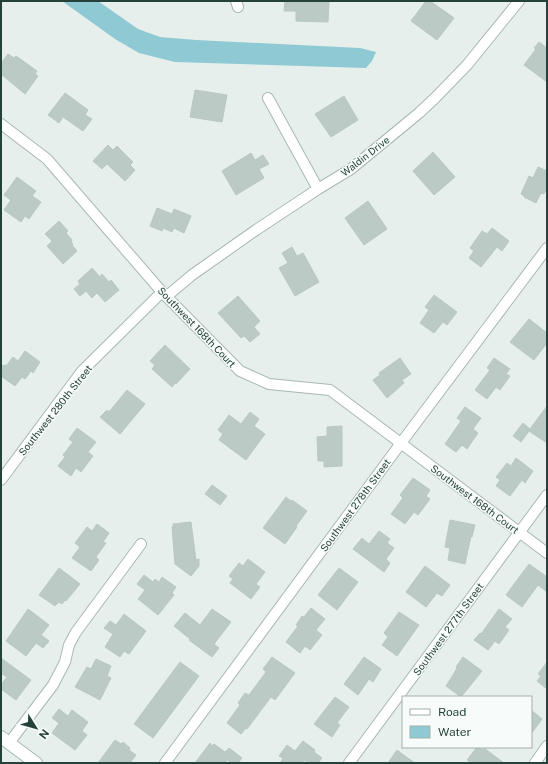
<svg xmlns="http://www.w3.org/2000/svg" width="548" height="764" viewBox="0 0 548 764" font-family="'Public Sans',sans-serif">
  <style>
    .water { fill: #8ec9d4 }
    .building { fill: #bbcac4; stroke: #b8c9c2 }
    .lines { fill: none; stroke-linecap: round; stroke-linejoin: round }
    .street-casing { stroke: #a8b8b2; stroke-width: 12 }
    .secondary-casing { stroke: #a4bbb3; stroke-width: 14 }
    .street { stroke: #fff; stroke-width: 10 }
    .secondary { stroke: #fff; stroke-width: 12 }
    .labels { text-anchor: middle; stroke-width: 3; stroke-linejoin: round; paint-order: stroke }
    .street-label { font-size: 10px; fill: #24423a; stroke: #f7fbf9 }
  </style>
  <rect width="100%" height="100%" fill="#e6efeb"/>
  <path class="water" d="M62,1H98L138,29L160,37L196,40L360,48L376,52L372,61L366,68L175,62L139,53L115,39Z"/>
  <path class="building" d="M285,1H329L328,22L296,21V11H284Z
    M426,1H430L454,18L437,40L411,21Z
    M539,42L547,48V82L524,65L536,49L534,48Z
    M8,54L14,58L16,56L37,71L35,74L38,76L25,94L1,74V63Z
    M195,90L227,95L222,122L190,117Z
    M65,93L88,110L85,115L92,119L83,131L63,117L59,123L48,115Z
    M344,96L358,120L331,137L315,114Z
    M108,145L113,150L117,146L133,162L130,165L135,170L125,181L107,164L102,169L93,161Z
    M433,152L455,177L434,195L413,171Z
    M251,153L255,160L263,155L269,164L259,169L264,178L236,195L222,171Z
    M538,167L547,171V187L544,194L541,193L536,203L524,197V196L521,194L529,176L533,178Z
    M17,177L36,191L32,196L41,202L29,219L25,216L21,222L4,210L11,200L4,195Z
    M368,201L387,229L364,245L345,218Z
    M157,208L172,214L174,209L191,216L184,233L174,228L172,232L163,228L162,231L150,226Z
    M59,221L68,231L66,233L72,240L71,242L73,244L72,245L77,251L63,264L47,246L52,241L45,234Z
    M492,228L509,241L502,251L497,247L481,267L469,258L474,251L470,248L482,231L487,234Z
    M292,247L297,256L303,253L319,282L295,296L279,268L288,263L282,253Z
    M92,268L100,277L102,274L109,282L111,280L119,290L105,302L97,293L92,298L86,291L80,296L74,289L80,284L78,281Z
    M434,295L457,312L447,325L443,322L434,333L420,323L429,310L425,307Z
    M238,296L260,321L254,327L260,334L250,342L244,336L241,338L218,313Z
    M529,319L547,333V343L534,360L510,342Z
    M165,345L190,369L176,384L175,383L172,387L152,369L155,365L150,361Z
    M25,351L40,362L33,373L31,371L25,379L22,377L15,386L1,376V366L7,365L13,357L18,361Z
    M400,358L411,374L402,380L404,383L387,398L373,380L380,375L379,373Z
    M494,358L510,369L506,374L510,376L500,390L496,387L487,399L475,390L490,370L487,368Z
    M127,390L145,404L120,434L100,417L107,410L109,412Z
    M547,406V443L529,431L521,442L513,436L523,423L530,429Z
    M465,407L481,418L473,429L478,433L467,449L462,445L456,452L445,444L461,421L457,418Z
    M250,412L259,419L254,426L265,434L246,460L219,440L223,434L218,430L229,415L241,424Z
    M342,426V466L324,467V461H318L317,437L327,436V427Z
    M77,428L96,442L88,452L93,456L81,472L76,468L71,476L58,466L65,457L63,455L73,442L69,439Z
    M516,458L533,471L525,483L522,480L510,496L496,486L500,480L496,477L507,463L511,466Z
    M413,478L430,490L426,496L430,499L418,515L414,512L405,524L391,514L403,498L400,495Z
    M212,485L227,496L220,505L205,494Z
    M286,497L291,501L292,500L307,511L296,526L297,527L285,544L263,528Z
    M450,520L475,525L472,537L471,536L465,564L448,560L450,548L445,547Z
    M191,522L196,560L199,559V566L191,576L175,564L172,527L173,526V524Z
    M97,524L109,533L103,542L106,543L96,557L99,560L91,571L72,558L80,547L75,543L87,527L92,531Z
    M379,531L390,539L387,543L394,548L386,559L390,563L384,572L353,549L362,538L369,544Z
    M248,559L265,572L256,584L260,587L251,599L230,583L233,579L229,576L239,563L243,566Z
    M529,564L547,577V592L538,585L522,607L506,595Z
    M425,566L450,585L442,596L437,593L426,607L406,592Z
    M59,568L80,584L66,601L65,600L62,604L59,602L55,606L39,595Z
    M339,568L358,582L337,610L318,595Z
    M144,575L153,582L155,579L159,582L162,577L176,587L172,593L174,595L158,615L138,599L145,590L137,584Z
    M311,608L325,619L316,630L322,635L310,650L305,646L300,653L286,642L298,626L296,625L302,616L304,617Z
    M28,609L49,625L41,635L49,641L43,648L36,643L26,656L6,641Z
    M212,609L231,622L214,644L219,648L212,657L189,640L190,639L174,626L185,613L200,625Z
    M499,609L512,619L505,627L509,630L499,644L495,641L488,650L474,640L480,633L481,634Z
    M399,612L419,625L397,656L382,645L388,637L384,633Z
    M124,614L146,631L129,654L124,651L120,657L105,647L113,634L104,628L110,621L116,625Z
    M272,657L295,673L275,700L271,697L247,729L246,728L241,734L227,723L240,705L238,703L245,693L249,695L266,672L263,669Z
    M364,657L381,669L373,682L369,679L358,695L344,684Z
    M463,657L482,671L461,697L446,686L453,675L457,668L456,667Z
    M1,658L31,680L16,700L1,689V685L7,677L1,673Z
    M96,659L111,666L107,676L111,678L100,700L75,687L87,667L91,669Z
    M180,662L199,676L153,738L134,724Z
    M547,662V689L537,681L541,676L538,674Z
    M335,697L349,707L337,723L340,725L332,737L314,724Z
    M59,709L68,716L72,710L88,722L82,731L87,735L75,750L52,733L59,723L52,718Z
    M531,710L542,719L531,734Z
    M115,740L121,744L123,742L130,748L129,750L136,755L130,763H98Z
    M303,741L315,750L314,752L322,758L318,763H308L304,760L302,763H280L283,758L279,756L287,745L295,751Z
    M210,743L212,746L214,744L225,752L229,748L242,758L238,763H232L227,760L225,763H195Z
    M477,747L483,750L484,748L504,763H471L467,760Z
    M397,750L405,756L415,763H388Z"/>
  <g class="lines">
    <defs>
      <path id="street" d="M236,1L238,7
        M268,98L318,189
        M1,124L47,159L162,292L240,371L269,384L330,390L547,553
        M167,296L192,275L256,230L318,189L351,169L419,113L435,98L467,65L519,1
        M1,480L82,371L162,292
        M9,743L53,685L65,662L69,645L76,632L141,544
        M165,763L401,443L547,248
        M349,763L547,495
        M535,763L547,746"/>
      <path id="secondary" d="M1,737L36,763"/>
    </defs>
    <use href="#street" class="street-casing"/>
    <use href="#secondary" class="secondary-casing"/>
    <use href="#street" class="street"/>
    <use href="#secondary" class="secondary"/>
  </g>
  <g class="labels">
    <g class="street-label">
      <text transform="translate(365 156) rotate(-38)" y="4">Waldin Drive</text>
      <text transform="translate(197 327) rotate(46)" y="4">Southwest 168th Court</text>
      <text transform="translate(55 410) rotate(-52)" y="4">Southwest 280th Street</text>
      <text transform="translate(475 499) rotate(37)" y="4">Southwest 168th Court</text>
      <text transform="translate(355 505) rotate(-54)" y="4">Southwest 278th Street</text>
      <text transform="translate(448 629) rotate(-54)" y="4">Southwest 277th Street</text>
    </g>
  </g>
  <rect width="548" height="764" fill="none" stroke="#24423a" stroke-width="4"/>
  <rect x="402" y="696" width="130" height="52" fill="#f7fbf9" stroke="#a3b1ad"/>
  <rect x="410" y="709" width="20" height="6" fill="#ffffff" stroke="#a3b1ad"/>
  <text x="438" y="716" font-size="12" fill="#24423a">Road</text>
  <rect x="410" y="726" width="20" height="12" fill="#8ec9d4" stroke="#a3b1ad"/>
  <text x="438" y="736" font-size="12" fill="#24423a">Water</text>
  <g transform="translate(36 728) rotate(127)" stroke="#f7fbf9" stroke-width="3" paint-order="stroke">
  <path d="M0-3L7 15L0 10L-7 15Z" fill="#24423a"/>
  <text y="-6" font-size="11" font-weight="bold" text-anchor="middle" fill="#24423a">N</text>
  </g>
</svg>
